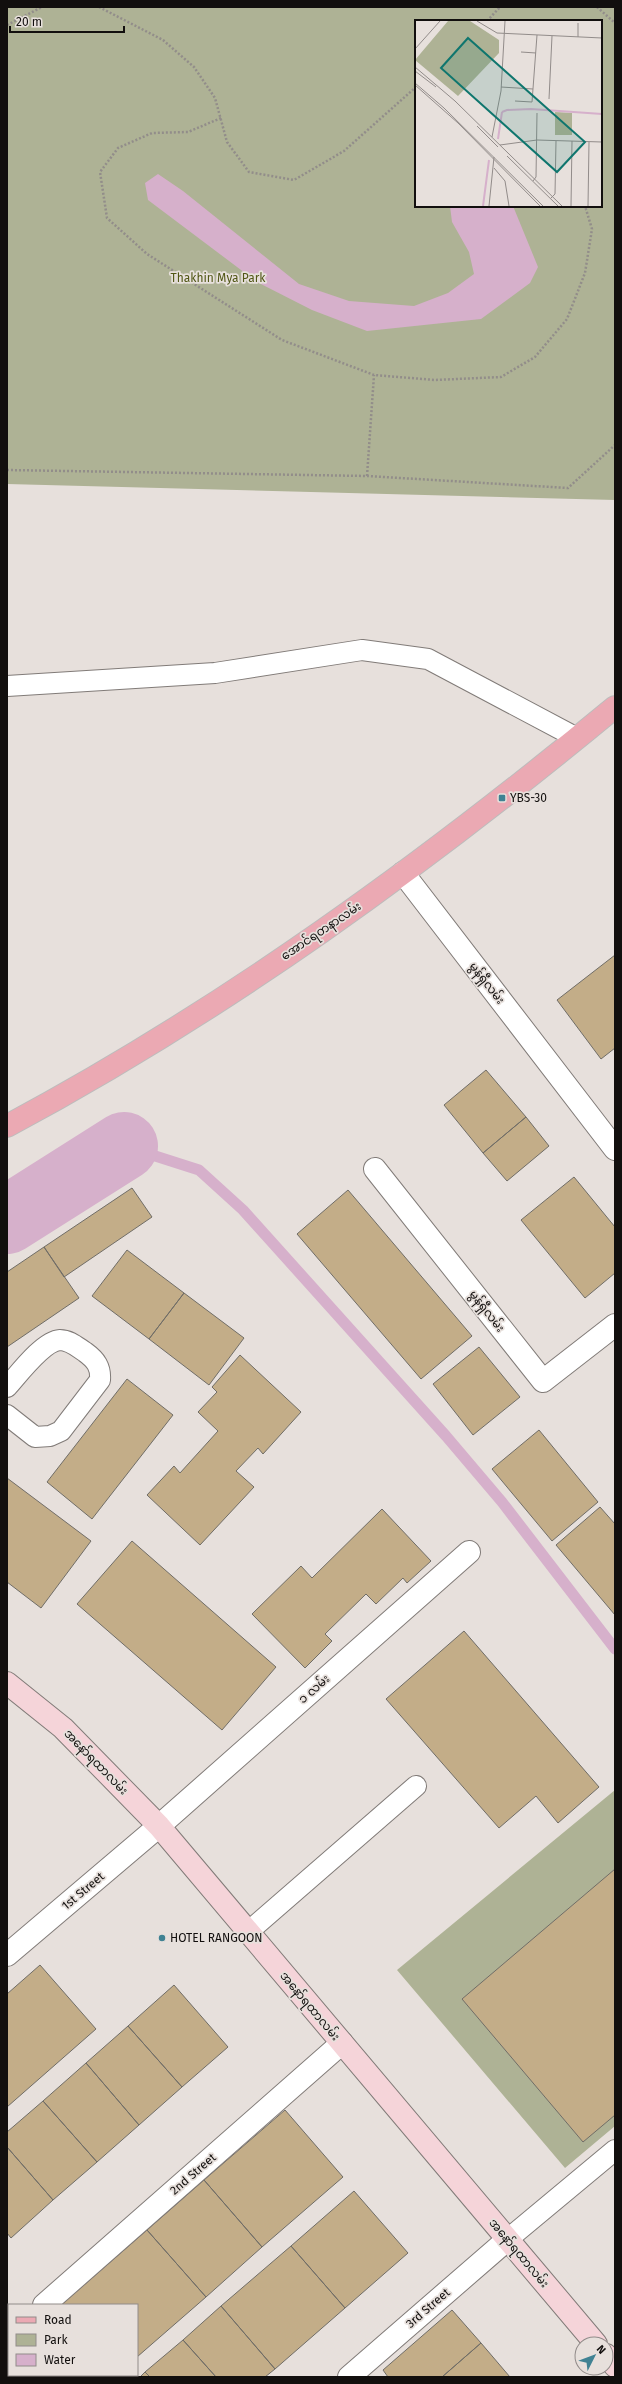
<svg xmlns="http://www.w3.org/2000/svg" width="622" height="2384" viewBox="0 0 622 2384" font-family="'Fira Sans','Noto Sans Myanmar',sans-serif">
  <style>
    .green { fill: #aeb295; fill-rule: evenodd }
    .water { fill: #d6b0cb }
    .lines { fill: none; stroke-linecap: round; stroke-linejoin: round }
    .stream { stroke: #d6b0cb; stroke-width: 11 }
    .river { stroke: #d6b0cb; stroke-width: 68 }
    .building { fill: #c3ad88; stroke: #706d67 }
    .lane-casing { stroke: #817b78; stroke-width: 22 }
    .street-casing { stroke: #817b78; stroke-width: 24 }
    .secondary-casing { stroke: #817b78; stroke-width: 24 }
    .primary-casing { stroke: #bdbcbc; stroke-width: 24 }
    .path { stroke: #928d8a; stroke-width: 2.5; stroke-dasharray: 2 2; stroke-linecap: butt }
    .lane { stroke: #fff; stroke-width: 20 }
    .street { stroke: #fff; stroke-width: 22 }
    .secondary { stroke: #f5d4d9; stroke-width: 22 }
    .primary { stroke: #eba9b3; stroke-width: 22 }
    .poi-dot { fill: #408293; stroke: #e7e0dc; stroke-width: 1.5 }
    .labels { text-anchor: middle; stroke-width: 3.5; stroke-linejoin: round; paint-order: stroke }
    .park-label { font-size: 12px; fill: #515716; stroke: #e7e0dc }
    .poi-label { font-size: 12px; fill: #120f0e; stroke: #e7e0dc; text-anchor: start }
    .street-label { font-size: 12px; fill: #120f0e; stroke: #e7e0dc }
    .inset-river { fill: none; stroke: #d6b0cb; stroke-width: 2 }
    .inset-road { fill: none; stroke: #928c8a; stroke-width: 1 }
    .view { fill: #0f766e; fill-opacity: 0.15; stroke: #0f766e; stroke-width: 2 }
    .inset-edge { fill: none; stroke: #120f0e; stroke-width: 2 }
  </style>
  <rect width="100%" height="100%" fill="#e7e0dc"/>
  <path class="green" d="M7,7H615V500L7,484ZM416,21H601V206H416Z
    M615,1790V2126L565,2168L397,1970Z"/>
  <path class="water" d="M158,174L183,191L299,284L349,301L414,306L448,293L474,274L469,252L452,222L450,206H513L538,267L530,283L481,319L367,331L312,310L257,282L148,200L145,183Z"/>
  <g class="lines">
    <path class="stream" d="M124,1146L199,1170L243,1210L446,1436L502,1502L615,1649"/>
    <path class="river" d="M7,1220L124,1146"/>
  </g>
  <path class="building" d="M615,955V1048L601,1059L557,1000Z
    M486,1070L526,1117L483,1153L444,1105Z
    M526,1117L549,1146L507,1181L483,1153Z
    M574,1177L615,1227V1273L585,1298L521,1220Z
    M132,1188L152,1217L64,1277L44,1247Z
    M348,1190L472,1336L421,1379L297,1234Z
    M44,1247L79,1298L7,1347V1272Z
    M127,1250L184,1293L149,1339L92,1296Z
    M184,1293L244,1338L209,1385L149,1339Z
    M479,1347L520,1397L473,1435L433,1384Z
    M240,1355L301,1412L263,1454L258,1448L236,1471L254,1487L200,1545L147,1495L174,1466L180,1473L218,1431L198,1412L217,1392L212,1387Z
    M127,1379L173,1415L92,1519L47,1482Z
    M539,1430L598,1502L552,1541L492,1469Z
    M7,1478L91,1541L41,1608L7,1582Z
    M600,1507L615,1524V1615L556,1545Z
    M382,1509L431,1561L407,1583L403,1578L376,1604L366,1594L325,1634L332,1641L305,1668L252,1614L301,1566L312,1578Z
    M132,1541L276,1667L222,1730L77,1604Z
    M464,1631L599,1787L558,1823L536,1796L499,1828L386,1699Z
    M615,1869V2115L583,2142L462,1999Z
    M40,1965L96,2029L7,2107V1994Z
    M174,1985L228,2047L182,2087L128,2026Z
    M128,2026L182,2087L139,2125L86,2063Z
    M86,2063L139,2125L97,2162L43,2101Z
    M43,2101L97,2162L53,2200L7,2147V2132Z
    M285,2110L343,2177L262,2247L204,2180Z
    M7,2147L53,2200L11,2238L7,2233Z
    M204,2180L262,2247L206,2297L147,2230Z
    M354,2191L408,2253L345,2308L291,2246Z
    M147,2230L206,2297L137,2357V2305H61Z
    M291,2246L345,2308L275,2369L221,2306Z
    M221,2306L275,2369L265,2377H216L183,2340Z
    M452,2310L481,2343L442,2377H388L383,2370Z
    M183,2340L216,2377H150L145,2372Z
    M481,2343L510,2377H442Z
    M9,2350V2375H116L114,2377H7V2352Z
    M145,2372L150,2377H140Z"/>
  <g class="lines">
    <defs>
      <path id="lane" d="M7,686L215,673L362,650L428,659L577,738
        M7,1387C18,1375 43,1341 60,1340C70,1340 77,1347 85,1352C96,1360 101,1367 100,1380L61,1431L50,1436L35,1437L7,1415
        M248,1932L416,1786
        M508,2239L615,2150"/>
      <path id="street" d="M403,873L615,1149
        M375,1169L543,1381L615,1325
        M7,1955L159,1826L469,1552
        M44,2305L342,2043
        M7,2338L9,2336
        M349,2377L508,2239"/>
      <path id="secondary" d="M7,1683L63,1728L159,1826L596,2344
        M606,2355L615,2366"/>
      <path id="primary" d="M7,1126C224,1010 425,864 615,707"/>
    </defs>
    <use href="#lane" class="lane-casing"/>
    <use href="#street" class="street-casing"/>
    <use href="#secondary" class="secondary-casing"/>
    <use href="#primary" class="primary-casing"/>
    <path class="path" d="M99,7L163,40L194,67L215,98L227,142L249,172L294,180L344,151L416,87
      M597,7L615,23
      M487,21L500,7
      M7,25L42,7
      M221,118L188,132L152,133L118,148L100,172L107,218L147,254L282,340L374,375L435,380L501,377L535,357L567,319L585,273L592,229L585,206
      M7,470L367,476L568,488L615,445
      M367,476L374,375"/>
    <use href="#lane" class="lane"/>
    <use href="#street" class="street"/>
    <use href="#secondary" class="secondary"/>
    <use href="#primary" class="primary"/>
  </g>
  <g class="poi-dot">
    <rect x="498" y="794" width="8" height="8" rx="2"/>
    <circle cx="162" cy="1938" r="4"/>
  </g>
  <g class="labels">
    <g class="park-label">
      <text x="218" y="282">Thakhin Mya Park</text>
    </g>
    <g class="poi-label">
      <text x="510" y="802">YBS-30</text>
      <text x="170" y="1942">HOTEL RANGOON</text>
    </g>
    <g class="street-label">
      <text transform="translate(321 931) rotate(-34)" y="4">အောင်ရတနာလမ်း</text>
      <text transform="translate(487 983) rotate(52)" y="4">မွန်ရှီလမ်း</text>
      <text transform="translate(487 1311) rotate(52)" y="4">မွန်ရှီလမ်း</text>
      <text transform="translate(314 1689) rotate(-41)" y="4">၁ လမ်း</text>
      <text transform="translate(96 1762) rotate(46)" y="4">အနော်ရထာလမ်း</text>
      <text transform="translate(83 1891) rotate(-40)" y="4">1st Street</text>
      <text transform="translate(310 2006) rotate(50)" y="4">အနော်ရထာလမ်း</text>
      <text transform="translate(193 2174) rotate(-41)" y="4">2nd Street</text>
      <text transform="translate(519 2253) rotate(50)" y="4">အနော်ရထာလမ်း</text>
      <text transform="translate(428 2308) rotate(-41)" y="4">3rd Street</text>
    </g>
  </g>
  <g transform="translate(415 20)">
    <rect width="187" height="187" fill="#e7e0dc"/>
    <path d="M33,1H55L84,20V33L43,76L0,40ZM140,92L157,93V115H140Z" fill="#aeb295"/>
    <path class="inset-river" d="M87,92L92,90L116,89L187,94M83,119L87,92M68,186L74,140"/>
    <path class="inset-road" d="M62,1L82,13L187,18M163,17V3M0,29L25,1M106,32L121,33M0,47L40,81L147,186M0,51L21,67M0,63L29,88L128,186M0,65L43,103L125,186M86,67L118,69M134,79L137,16M100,81L117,82L122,15M62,106L83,127M77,117L86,71L90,1M85,125L122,120L187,122M92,136L143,186M79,148L90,161L94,186M118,161L121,157L122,93M136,178L140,174L141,121M74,186L79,137M156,186L157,121M173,186L174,122"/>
    <path class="view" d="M53,18L170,122L142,152L26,48Z"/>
    <rect width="187" height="187" class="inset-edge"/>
  </g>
  <rect width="622" height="2384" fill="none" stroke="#120f0e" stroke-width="16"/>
  <rect x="8" y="2304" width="130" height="72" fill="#e7e0dc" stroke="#928c8a"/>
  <rect x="16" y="2317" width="20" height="6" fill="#eba9b3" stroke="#928c8a"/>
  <text x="44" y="2324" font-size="12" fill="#120f0e">Road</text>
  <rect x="16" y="2334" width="20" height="12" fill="#aeb295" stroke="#928c8a"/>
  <text x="44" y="2344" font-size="12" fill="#120f0e">Park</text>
  <rect x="16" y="2354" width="20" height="12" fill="#d6b0cb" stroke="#928c8a"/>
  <text x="44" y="2364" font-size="12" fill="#120f0e">Water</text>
  <g transform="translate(594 2356) rotate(48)"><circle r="19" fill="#e7e0dc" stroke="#928c8a"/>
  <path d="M0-3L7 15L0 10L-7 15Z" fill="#408293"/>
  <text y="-6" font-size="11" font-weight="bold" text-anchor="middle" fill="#120f0e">N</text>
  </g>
  <path d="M10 26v6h114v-6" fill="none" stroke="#120f0e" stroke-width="2"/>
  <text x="16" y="26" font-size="12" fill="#120f0e" stroke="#e7e0dc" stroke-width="3" paint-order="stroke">20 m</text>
</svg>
